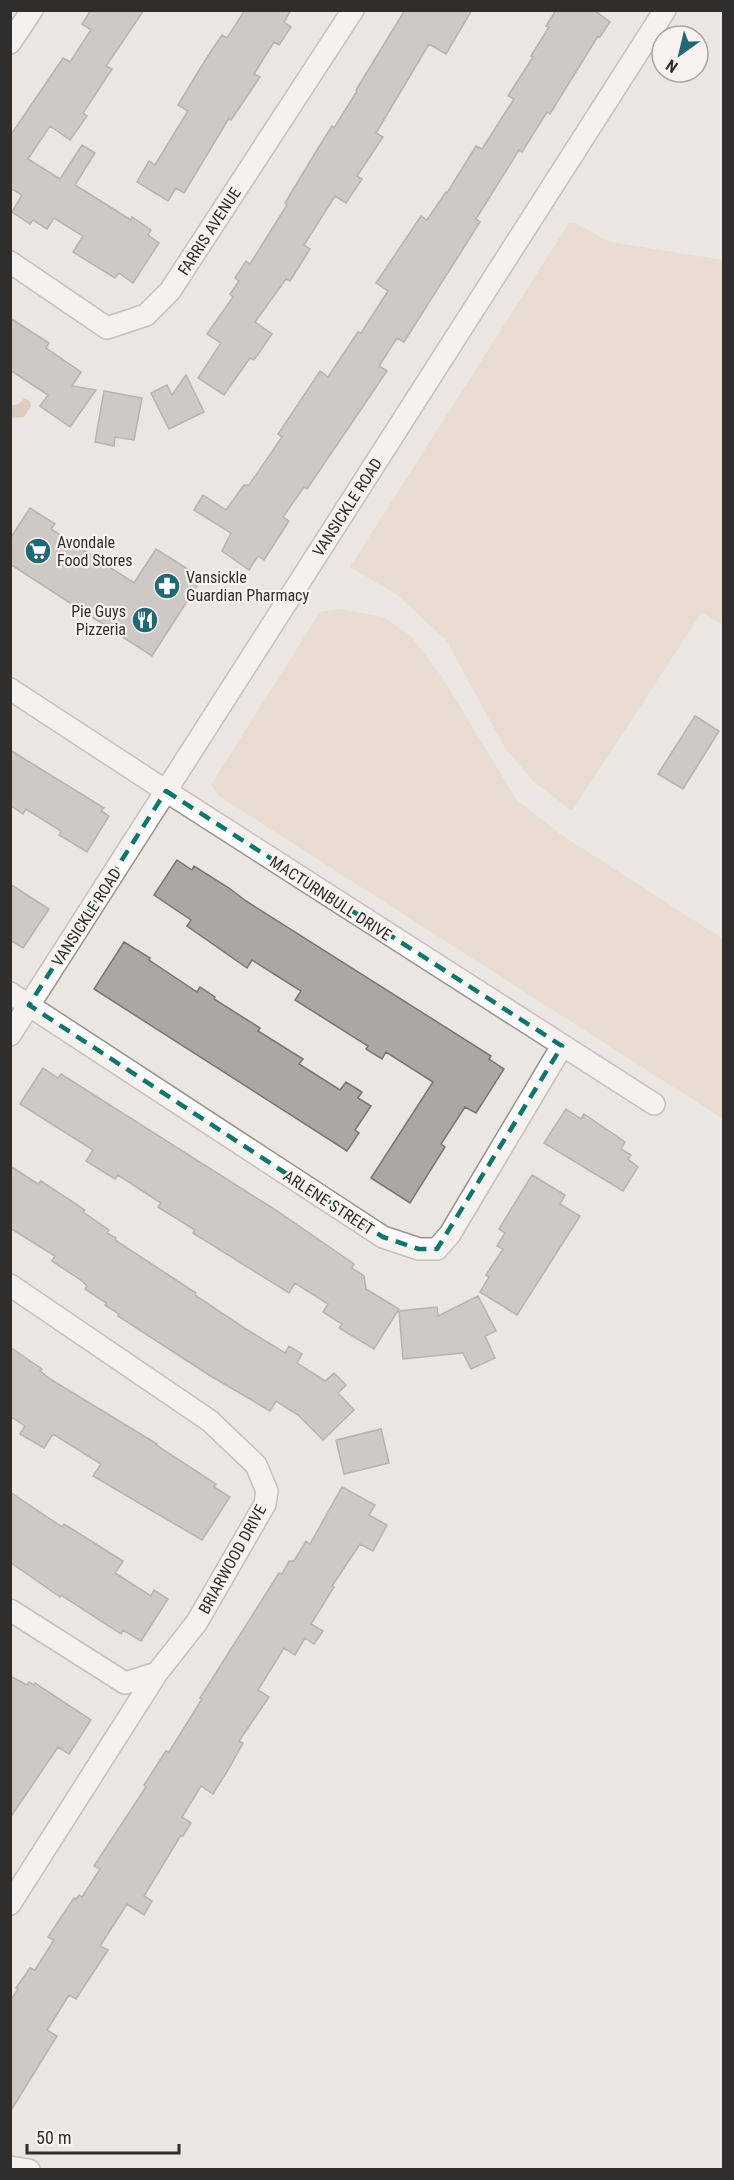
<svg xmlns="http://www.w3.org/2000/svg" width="734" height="2180" viewBox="0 0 734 2180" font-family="'Roboto Condensed',sans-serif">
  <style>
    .green { fill: #e4d1c0 }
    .water { fill: #cbaf95 }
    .building { fill: #aca7a3; stroke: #7a7571; stroke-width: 1.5 }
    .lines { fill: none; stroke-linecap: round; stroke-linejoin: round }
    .minor-casing { stroke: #98938e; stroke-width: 24 }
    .minor { stroke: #fff; stroke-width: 21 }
    .marked { fill: none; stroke: #0f766e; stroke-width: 4.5; stroke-dasharray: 12 8; stroke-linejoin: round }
    .labels { text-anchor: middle; stroke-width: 4.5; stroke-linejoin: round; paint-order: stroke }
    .street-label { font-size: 16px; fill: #302e2c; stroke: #f9f3ef }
    .poi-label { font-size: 16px; fill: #302e2c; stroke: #f9f3ef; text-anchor: start }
  </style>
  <rect width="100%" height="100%" fill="#ebe6e1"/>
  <path class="green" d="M569,223L577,224L610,242L724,260L723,625L702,612L572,811L534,782L505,748L446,640L396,594L350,567Z
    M340,609L384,617L411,636L442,677L516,799L560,834L723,939V1119L219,796L211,785L320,612Z"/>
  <path class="water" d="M25,398L30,401L31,406L24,417L11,418V406L18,404Z"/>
  <path class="building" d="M91,10H144L106,66L112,69L83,113L87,116L70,140L50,126L28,159L60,179L82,145L95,153L75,185L131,220L132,217L151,230L148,235L159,243L133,283L119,273L115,278L73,252L83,236L54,218L47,229L33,220L30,224L12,212L22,195L10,188V136L63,58L70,62L91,30L82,24Z
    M245,10H291L284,22L291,27L279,45L274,42L254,74L260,77L231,120L229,118L184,193L176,188L168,201L137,182L149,161L155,165L188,111L178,105L206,59L222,35L227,38Z
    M405,10H472L446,54L429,44L376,133L383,137L357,176L362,179L346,203L335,196L304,245L310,249L290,281L286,279L255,322L272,334L254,360L250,358L224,395L198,378L221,343L207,334L233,297L230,294L239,281L235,278L246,261L250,264L287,205L285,203L320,145L332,126L334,128L357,91L356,90Z
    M556,10H594L610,22L600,37L598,36L550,114L547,112L522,152L519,150L476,219L480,222L404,342L397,338L379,366L387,371L307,489L304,487L283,517L289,521L264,560L258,556L249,570L222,551L231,533L194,510L203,495L226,510L244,485H249L282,437L278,434L320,371L328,377L358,332L361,333L388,291L376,283L421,216L427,220L446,192L447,193L476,146L482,149L514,99L508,96L533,57L531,56L549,27L546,26Z
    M10,318L49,343L46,348L81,372L72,386L96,390L70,427L40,406L48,395L10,370Z
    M186,375L204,412L169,429L151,393L167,385L172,395Z
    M104,391L142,398L134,440L115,437L114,446L95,442Z
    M30,508L55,524L51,529L134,583L156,549L202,578L152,656L10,564V539Z
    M695,716L719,731L683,789L658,774Z
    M10,750L104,808L101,811L109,816L87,852L59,835L61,831L26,809L23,814L10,805Z
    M177,860L192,870L194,866L229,888L246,901L491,1056L489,1059L504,1069L476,1113L465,1107L441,1144L445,1147L410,1203L371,1178L433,1082L386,1052L382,1059L366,1049L368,1046L295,1000L301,991L252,960L247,968L187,926L191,920L154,895Z
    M10,884L49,909L23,948L10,940Z
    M124,942L150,958L149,960L197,992L200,987L215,997L214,999L260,1028L258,1031L303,1059L299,1064L340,1090L346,1082L362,1092L358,1098L371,1106L355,1130L359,1133L347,1151L94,989Z
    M43,1068L58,1078L61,1074L277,1211L354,1264L352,1268L364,1276L366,1289L399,1309L374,1349L339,1328L342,1324L323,1312L328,1304L295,1283L289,1293L193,1233L195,1230L158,1207L161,1203L118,1175L115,1179L86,1161L93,1150L20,1104Z
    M566,1109L581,1119L584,1114L625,1142L621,1149L631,1155L628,1159L638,1167L623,1191L544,1143Z
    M10,1166L38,1184L41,1181L85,1210L83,1212L109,1230L107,1233L116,1238L115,1240L173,1278L196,1293L195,1295L246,1329L285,1353L289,1346L302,1354L297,1363L325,1381L334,1373L346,1385L338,1393L354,1410L323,1440L298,1415L276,1401L270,1411L209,1375L118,1316L119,1314L105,1305L106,1303L85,1289L87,1286L82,1281L52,1261L55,1256L10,1228Z
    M532,1175L565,1195L560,1204L580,1216L517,1315L480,1292L489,1277L486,1275L503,1249L497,1246L505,1233L499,1229Z
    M478,1296L496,1331L485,1336L495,1358L471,1369L463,1353L403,1359L399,1311L437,1307L438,1316Z
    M10,1347L42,1369L40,1371L50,1379L157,1444L156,1445L216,1484L214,1487L230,1497L202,1540L93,1476L101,1464L53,1434L44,1448L20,1434L25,1426L10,1416Z
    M381,1429L389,1463L344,1474L336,1440Z
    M342,1487L375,1505L369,1515L387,1525L373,1551L360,1544L332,1586L334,1587L311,1624L323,1631L314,1644L305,1638L295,1655L284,1648L258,1690L269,1697L239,1741L243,1743L228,1770L213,1794L201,1786L182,1817L191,1823L183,1836L181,1835L144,1896L152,1901L144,1915L127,1904L100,1946L108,1950L76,1999L69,1995L47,2030L57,2036L10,2112V2001L18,1989L16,1988L30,1968L35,1970L54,1940L48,1937L74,1898L76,1899L79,1895L82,1897L100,1869L94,1866L146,1787L144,1785L166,1751L169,1752L202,1699L200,1698L279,1573L282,1574L289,1561H294L306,1541L310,1544Z
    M10,1492L62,1527L64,1524L123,1561L115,1573L151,1596L154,1590L168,1599L141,1641L123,1630L121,1634L61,1595L60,1597L10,1562Z
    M10,1676L27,1685L29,1682L34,1685L35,1683L91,1720L69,1754L58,1747L10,1818Z"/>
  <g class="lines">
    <defs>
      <path id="minor" d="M10,43L32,10
        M10,262L107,328L146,315L170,291L353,10
        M10,689L166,791L654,1104
        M10,993L383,1237L419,1249H437L450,1234L562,1046
        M10,1035L665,10
        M10,1285L210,1421L256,1465L267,1491L265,1504L197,1622L157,1673L10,1904
        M10,1610L125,1683L157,1673
        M10,2167L29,2170"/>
    </defs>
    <use href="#minor" class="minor-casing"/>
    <use href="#minor" class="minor"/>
  </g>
  <path d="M0 0H734V2180H0ZM166,791L562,1046L437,1249H419L383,1237L29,1005Z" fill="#ebe6e1" fill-opacity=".55" fill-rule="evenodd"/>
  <path class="marked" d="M166,791L562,1046L437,1249H419L383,1237L29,1005Z"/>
  <defs>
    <symbol id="supermarket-disc" viewBox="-11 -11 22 22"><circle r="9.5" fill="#216876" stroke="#f9f3ef"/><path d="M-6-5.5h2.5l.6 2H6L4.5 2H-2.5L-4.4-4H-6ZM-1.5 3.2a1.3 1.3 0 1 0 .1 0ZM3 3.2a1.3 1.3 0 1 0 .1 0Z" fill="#fff"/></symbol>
    <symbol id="pharmacy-disc" viewBox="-11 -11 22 22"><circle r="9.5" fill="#216876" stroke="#f9f3ef"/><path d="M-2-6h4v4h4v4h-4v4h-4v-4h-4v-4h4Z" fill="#fff"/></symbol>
    <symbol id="restaurant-disc" viewBox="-11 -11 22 22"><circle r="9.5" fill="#216876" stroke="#f9f3ef"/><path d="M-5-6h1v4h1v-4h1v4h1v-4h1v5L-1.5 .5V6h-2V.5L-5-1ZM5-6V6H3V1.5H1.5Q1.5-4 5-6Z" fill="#fff"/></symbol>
  </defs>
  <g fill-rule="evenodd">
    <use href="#supermarket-disc" x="23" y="536" width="30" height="30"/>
    <use href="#pharmacy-disc" x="152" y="571" width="30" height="30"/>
    <use href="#restaurant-disc" x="130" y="605" width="30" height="30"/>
  </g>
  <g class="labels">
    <g class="street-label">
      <text transform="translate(209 231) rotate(-57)" y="6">FARRIS AVENUE</text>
      <text transform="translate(347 507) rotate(-57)" y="6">VANSICKLE ROAD</text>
      <text transform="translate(331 898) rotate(33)" y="6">MACTURNBULL DRIVE</text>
      <text transform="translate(86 917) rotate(-57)" y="6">VANSICKLE ROAD</text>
      <text transform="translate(329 1202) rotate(33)" y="6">ARLENE STREET</text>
      <text transform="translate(232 1559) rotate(-61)" y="6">BRIARWOOD DRIVE</text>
    </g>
    <g class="poi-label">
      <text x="57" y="548">Avondale<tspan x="57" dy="18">Food Stores</tspan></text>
      <text x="186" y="583">Vansickle<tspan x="186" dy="18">Guardian Pharmacy</tspan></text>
      <text x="126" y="617" text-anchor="end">Pie Guys<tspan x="126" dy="18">Pizzeria</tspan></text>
    </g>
  </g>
  <rect width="734" height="2180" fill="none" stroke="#302e2c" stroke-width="24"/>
  <g transform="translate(680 54) rotate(214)"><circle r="28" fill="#f9f3ef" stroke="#a9a4a1" stroke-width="1.5"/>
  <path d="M0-4.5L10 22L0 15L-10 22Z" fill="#216876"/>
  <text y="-9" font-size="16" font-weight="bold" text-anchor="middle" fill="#302e2c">N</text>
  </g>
  <path d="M27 2144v9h152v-9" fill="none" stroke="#302e2c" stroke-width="3"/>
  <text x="36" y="2144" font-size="18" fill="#302e2c" stroke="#f9f3ef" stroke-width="4.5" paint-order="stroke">50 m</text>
</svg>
